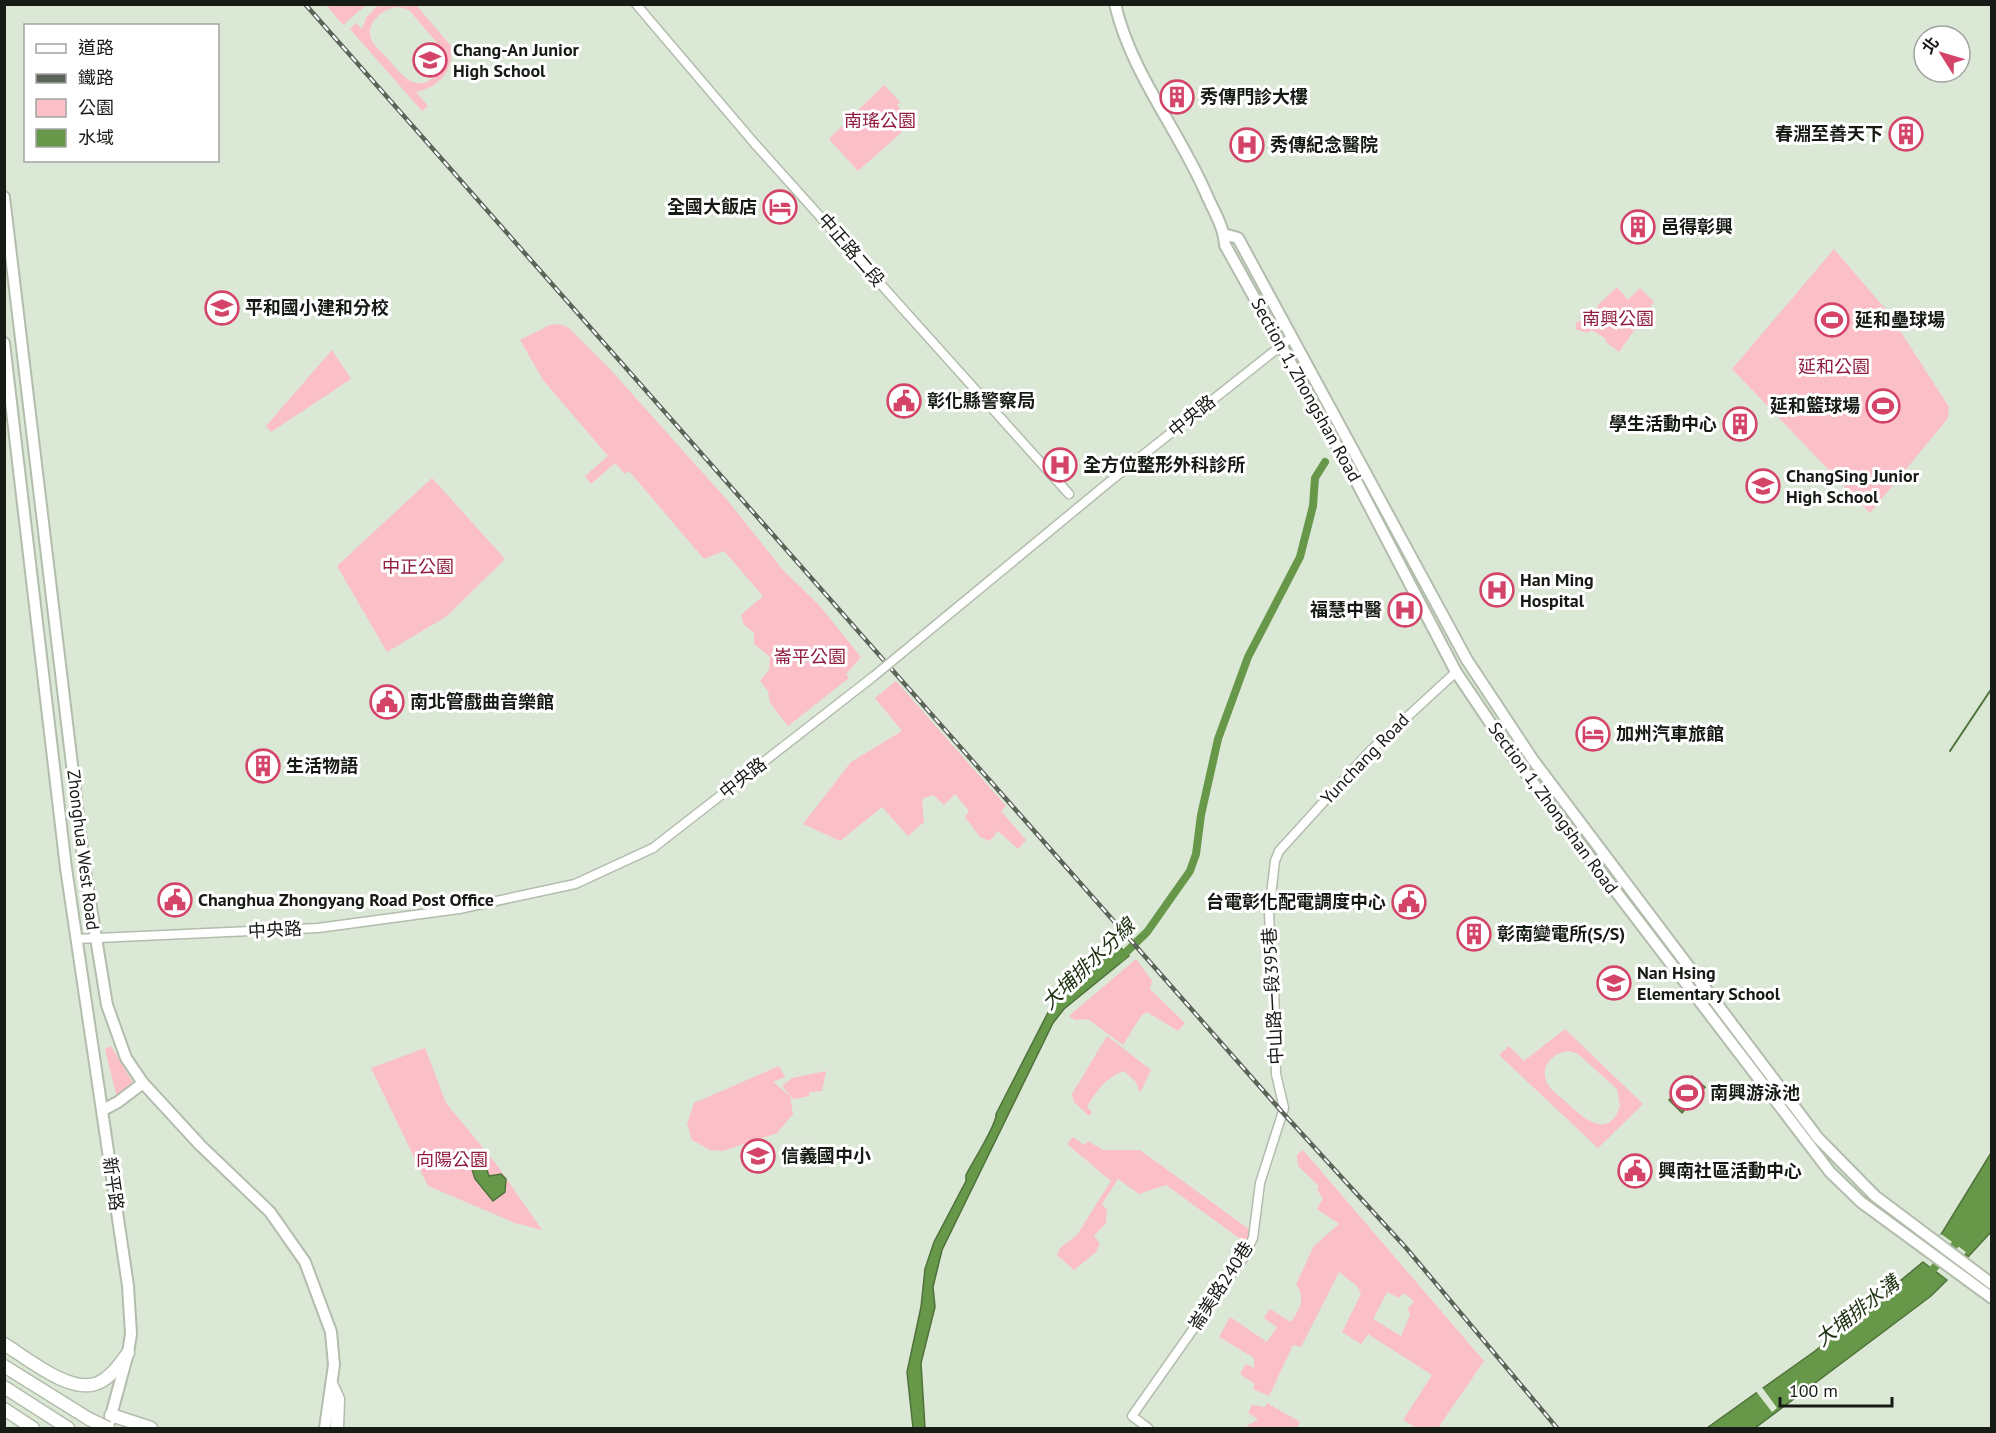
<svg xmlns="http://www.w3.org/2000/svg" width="1996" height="1433" viewBox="0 0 1996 1433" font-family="'PT Sans','Noto Sans TC',sans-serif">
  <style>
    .green { fill: #fbbfc7; fill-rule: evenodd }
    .water { fill: #67984a; stroke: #4f723a; stroke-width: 1.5 }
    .pier { fill: #dce8d6 }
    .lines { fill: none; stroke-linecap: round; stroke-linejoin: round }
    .stream { stroke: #4f723a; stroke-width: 2 }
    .canal { stroke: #67984a; stroke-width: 8 }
    .minor-casing { stroke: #b2bdac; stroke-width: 11 }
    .major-casing { stroke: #b2bdac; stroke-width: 14 }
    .highway-casing { stroke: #b2bdac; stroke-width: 15 }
    .minor { stroke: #fff; stroke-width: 8 }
    .major { stroke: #fff; stroke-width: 10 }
    .highway { stroke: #fff; stroke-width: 12 }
    .rail-casing { stroke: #5c6359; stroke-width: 4.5 }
    .rail { stroke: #fff; stroke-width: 2; stroke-dasharray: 7; stroke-linecap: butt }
    .minor-bridge-casing { stroke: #b2bdac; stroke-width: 11; stroke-linecap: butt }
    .highway-bridge-casing { stroke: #b2bdac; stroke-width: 15; stroke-linecap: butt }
    .minor-bridge { stroke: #fff; stroke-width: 8 }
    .highway-bridge { stroke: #fff; stroke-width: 12 }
    .labels { text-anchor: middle; stroke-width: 6; stroke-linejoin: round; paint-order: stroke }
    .poi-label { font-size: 18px; font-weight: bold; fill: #171b15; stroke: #fff; text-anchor: start }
    .park-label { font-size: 18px; fill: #911c3f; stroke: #fff }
    .street-label { font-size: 18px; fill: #171b15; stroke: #fff }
    .water-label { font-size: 20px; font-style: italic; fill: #1c300f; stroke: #fff }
  </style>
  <rect width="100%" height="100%" fill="#dce8d6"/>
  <path class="green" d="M379,4L416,5L451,46C454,70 440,87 416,92L428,106L422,111L350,29L356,23L362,29L366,18ZM399,7L409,10L443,50C444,60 442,69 435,76C415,95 400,73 387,58C383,53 375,47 372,41C363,24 384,7 399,7Z
    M326,5H366L343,25Z
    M884,85L900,102L897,105L911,124L858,171L829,139Z
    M1834,249L1888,312L1949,407L1948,418L1870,513L1732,369Z
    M1617,287L1628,300L1640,288L1654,302L1619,352L1607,343L1605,338L1591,330L1588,333L1575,329L1577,321L1591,323L1597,320L1598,305Z
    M560,324L569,328L609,368L728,501L783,570L819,605L861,657L846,674L849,678L788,726L770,703L768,691L760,681L769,670L770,657L754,644V633L744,625L741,615L763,596L724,551L704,559L629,471L625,474L615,463L591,484L585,476L608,456L543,380L520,340L550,325Z
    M332,350L351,379L271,432L266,426Z
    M432,478L505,559L447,616L387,652L337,566Z
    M896,681L1006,806L1001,811L1026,840L1018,849L998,831L990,841L980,837L965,817L969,811L955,794L944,805L933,795L922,799L924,822L908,836L882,807L840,841L803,824L851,762L902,731L875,698Z
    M1136,959L1152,981L1150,989L1185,1023L1178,1031L1147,1012L1141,1016L1123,1045L1088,1019L1075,1020L1069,1016Z
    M1565,1029L1643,1104L1598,1148L1499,1055L1509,1046L1524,1061ZM1569,1051L1578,1054L1617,1089L1620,1106C1609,1141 1583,1118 1567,1103C1561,1097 1551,1091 1547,1083C1539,1067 1553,1052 1569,1051Z
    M1107,1036L1151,1070L1140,1093L1136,1082L1124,1071C1106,1077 1096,1091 1087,1107L1092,1112L1089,1116L1074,1102L1072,1094Z
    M111,1046L135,1086L117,1098L105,1049Z
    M425,1048L446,1103L497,1165L542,1230L515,1223L428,1186L371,1068Z
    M779,1066L785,1077L773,1082L790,1096L793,1114L777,1133L723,1151L710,1150L692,1140L687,1124L694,1103Z
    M826,1071L822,1091L809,1092V1096L793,1099L782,1086L792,1078Z
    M1073,1137L1084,1145L1088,1141L1103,1150H1140L1257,1235L1250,1246L1166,1185L1139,1194L1118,1179L1102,1204L1107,1210L1106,1223L1094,1236L1100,1244L1096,1252L1074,1270L1057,1255L1060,1248L1077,1235L1111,1181L1067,1144Z
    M1303,1150L1484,1361L1438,1428H1417L1403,1420L1432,1375L1368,1334L1361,1344L1342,1332L1361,1294L1357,1286L1339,1272L1301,1347L1293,1345L1269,1396L1253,1389L1255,1384L1240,1374L1246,1364L1254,1368V1358L1219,1337L1230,1317L1267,1342L1277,1327L1264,1318L1270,1309L1291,1322C1300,1308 1306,1299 1296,1284L1314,1246L1339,1224L1317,1209L1323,1198L1317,1190L1319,1186L1298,1166L1297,1155ZM1387,1292L1399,1298L1404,1293L1414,1301L1408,1309L1410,1315L1401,1336L1373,1319Z
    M1267,1403L1300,1422L1297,1428H1244L1258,1419L1248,1413L1252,1405L1265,1407Z"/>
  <path class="water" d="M1119,946L1129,956L1064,1009L1053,1023L942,1250L933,1287L935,1307L921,1363L925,1428H913L907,1372L921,1307L925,1269L934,1242L966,1181V1175C972,1163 998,1122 996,1114L1057,995Z
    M1692,1076L1705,1087L1682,1113L1669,1100Z
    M1991,1153V1232L1968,1257L1940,1236Z
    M469,1160L484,1161L489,1176L501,1174L506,1179L505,1192L493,1201L475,1179Z
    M1923,1262L1947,1280L1931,1296L1755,1428H1707L1815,1351Z"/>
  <path class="pier" d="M1941,1234L1966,1252L1963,1256L1938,1238Z
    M1761,1386L1777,1408L1772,1412L1755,1390Z"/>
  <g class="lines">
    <path class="stream" d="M1950,751L1992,688"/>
    <path class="canal" d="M1119,959L1147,932L1190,871L1196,854L1201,815L1218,739L1248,657L1300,557L1313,506L1315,478L1325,462
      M1926,1277L1961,1238"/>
    <defs>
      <path id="minor" d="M636,4L755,144L1069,494
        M1114,478L1292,337
        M76,939L318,928L459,909L575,884L653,848
        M1148,1428L1132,1416L1244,1257L1253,1238L1260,1183L1284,1108L1276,1074L1274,976L1270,938L1269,912L1275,861L1279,851L1370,751L1456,672"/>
      <path id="major" d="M1115,4C1131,74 1181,133 1208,198C1215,213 1224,228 1225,245L1353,475L1456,672L1514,758L1830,1172L1861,1202L1992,1298
        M4,197L84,865L107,1005L126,1058L143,1083L200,1145L270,1212L305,1262L331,1332L334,1365L325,1428
        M1224,234L1238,238L1467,660L1533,760L1818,1138L1875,1196L1992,1284
        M4,343L66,868L128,1286L131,1334L128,1353L109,1423
        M103,1110L118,1102L143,1083"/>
      <path id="highway" d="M4,1344C27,1358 71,1395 98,1383C110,1378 120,1364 128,1353
        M4,1366L89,1419
        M332,1386L338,1399L337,1428
        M4,1387L68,1428
        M4,1409L33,1428
        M111,1415L151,1428"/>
    </defs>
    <use href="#minor" class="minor-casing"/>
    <use href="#major" class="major-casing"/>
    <use href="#highway" class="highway-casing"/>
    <use href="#minor" class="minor"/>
    <use href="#major" class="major"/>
    <use href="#highway" class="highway"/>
    <defs>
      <path id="rail" d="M305,4L1283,1113L1407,1249L1557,1428"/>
    </defs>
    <use href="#rail" class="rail-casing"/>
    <use href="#rail" class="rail"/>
    <defs>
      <path id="minor-bridge" d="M653,848L874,676L1114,478"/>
      <path id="highway-bridge" d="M89,1419L108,1428"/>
    </defs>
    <use href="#minor-bridge" class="minor-bridge-casing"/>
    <use href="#highway-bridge" class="highway-bridge-casing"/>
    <use href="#minor-bridge" class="minor-bridge"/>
    <use href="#highway-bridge" class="highway-bridge"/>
  </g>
  <defs>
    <symbol id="school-ring" viewBox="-11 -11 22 22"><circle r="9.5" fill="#fff" stroke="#d44468" stroke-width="1.5"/><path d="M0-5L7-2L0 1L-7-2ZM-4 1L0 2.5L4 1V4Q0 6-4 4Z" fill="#d44468"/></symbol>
    <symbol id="building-ring" viewBox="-11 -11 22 22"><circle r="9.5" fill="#fff" stroke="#d44468" stroke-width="1.5"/><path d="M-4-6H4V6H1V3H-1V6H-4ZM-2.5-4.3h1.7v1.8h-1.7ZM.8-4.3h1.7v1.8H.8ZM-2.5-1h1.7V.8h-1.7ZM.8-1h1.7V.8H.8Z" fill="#d44468"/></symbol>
    <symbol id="hospital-ring" viewBox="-11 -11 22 22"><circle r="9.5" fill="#fff" stroke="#d44468" stroke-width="1.5"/><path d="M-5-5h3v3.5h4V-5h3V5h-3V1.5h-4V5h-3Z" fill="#d44468"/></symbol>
    <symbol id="hotel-ring" viewBox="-11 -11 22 22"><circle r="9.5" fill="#fff" stroke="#d44468" stroke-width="1.5"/><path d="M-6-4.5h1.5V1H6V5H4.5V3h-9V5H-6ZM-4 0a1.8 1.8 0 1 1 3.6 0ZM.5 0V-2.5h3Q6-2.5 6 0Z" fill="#d44468"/></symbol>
    <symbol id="stadium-ring" viewBox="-11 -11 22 22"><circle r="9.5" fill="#fff" stroke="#d44468" stroke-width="1.5"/><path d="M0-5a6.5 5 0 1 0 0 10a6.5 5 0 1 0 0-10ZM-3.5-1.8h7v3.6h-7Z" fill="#d44468"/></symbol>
    <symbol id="civic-ring" viewBox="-11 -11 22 22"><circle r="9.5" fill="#fff" stroke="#d44468" stroke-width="1.5"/><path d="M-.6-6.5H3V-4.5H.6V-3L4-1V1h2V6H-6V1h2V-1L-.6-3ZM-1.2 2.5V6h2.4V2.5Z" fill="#d44468"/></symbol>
  </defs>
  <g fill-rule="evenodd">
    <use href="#school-ring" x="411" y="41" width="38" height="38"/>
    <use href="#building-ring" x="1158" y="78" width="38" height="38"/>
    <use href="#building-ring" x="1887" y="115" width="38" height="38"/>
    <use href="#hospital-ring" x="1228" y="126" width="38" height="38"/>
    <use href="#hotel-ring" x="761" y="188" width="38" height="38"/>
    <use href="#building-ring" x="1619" y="208" width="38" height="38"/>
    <use href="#school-ring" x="203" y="289" width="38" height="38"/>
    <use href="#stadium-ring" x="1813" y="301" width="38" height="38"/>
    <use href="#civic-ring" x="885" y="382" width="38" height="38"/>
    <use href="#stadium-ring" x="1864" y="387" width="38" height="38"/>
    <use href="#building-ring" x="1721" y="405" width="38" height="38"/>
    <use href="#hospital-ring" x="1041" y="446" width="38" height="38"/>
    <use href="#school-ring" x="1744" y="467" width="38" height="38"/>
    <use href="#hospital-ring" x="1478" y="571" width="38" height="38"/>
    <use href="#hospital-ring" x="1386" y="591" width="38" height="38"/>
    <use href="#civic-ring" x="368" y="683" width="38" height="38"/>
    <use href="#hotel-ring" x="1574" y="715" width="38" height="38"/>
    <use href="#building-ring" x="244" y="747" width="38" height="38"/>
    <use href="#civic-ring" x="156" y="881" width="38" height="38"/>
    <use href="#civic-ring" x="1390" y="883" width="38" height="38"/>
    <use href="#building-ring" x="1455" y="915" width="38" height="38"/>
    <use href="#school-ring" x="1595" y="964" width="38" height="38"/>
    <use href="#stadium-ring" x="1668" y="1074" width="38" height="38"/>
    <use href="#school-ring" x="739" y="1137" width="38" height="38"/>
    <use href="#civic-ring" x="1616" y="1152" width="38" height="38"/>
  </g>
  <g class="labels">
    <g class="poi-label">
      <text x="453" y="56">Chang-An Junior<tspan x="453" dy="21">High School</tspan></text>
      <text x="1200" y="103">秀傳門診大樓</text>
      <text x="1883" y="140" text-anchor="end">春淵至善天下</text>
      <text x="1270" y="151">秀傳紀念醫院</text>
      <text x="757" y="213" text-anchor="end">全國大飯店</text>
      <text x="1661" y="233">邑得彰興</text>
      <text x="245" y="314">平和國小建和分校</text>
      <text x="1855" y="326">延和壘球場</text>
      <text x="927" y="407">彰化縣警察局</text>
      <text x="1860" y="412" text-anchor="end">延和籃球場</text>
      <text x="1717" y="430" text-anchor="end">學生活動中心</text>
      <text x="1083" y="471">全方位整形外科診所</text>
      <text x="1786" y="482">ChangSing Junior<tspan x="1786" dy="21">High School</tspan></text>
      <text x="1520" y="586">Han Ming<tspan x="1520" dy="21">Hospital</tspan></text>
      <text x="1382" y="616" text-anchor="end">福慧中醫</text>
      <text x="410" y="708">南北管戲曲音樂館</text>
      <text x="1616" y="740">加州汽車旅館</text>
      <text x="286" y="772">生活物語</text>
      <text x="198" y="906">Changhua Zhongyang Road Post Office</text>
      <text x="1386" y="908" text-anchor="end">台電彰化配電調度中心</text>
      <text x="1497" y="940">彰南變電所(S/S)</text>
      <text x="1637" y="979">Nan Hsing<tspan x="1637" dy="21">Elementary School</tspan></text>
      <text x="1710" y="1099">南興游泳池</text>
      <text x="781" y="1162">信義國中小</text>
      <text x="1658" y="1177">興南社區活動中心</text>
    </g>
    <g class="park-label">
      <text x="880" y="127">南瑤公園</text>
      <text x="1618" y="325">南興公園</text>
      <text x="1834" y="373">延和公園</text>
      <text x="418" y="573">中正公園</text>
      <text x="810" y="663">崙平公園</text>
      <text x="452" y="1166">向陽公園</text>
    </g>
    <g class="street-label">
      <text transform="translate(851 250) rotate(49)" y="6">中正路二段</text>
      <text transform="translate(1306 390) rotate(61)" y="6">Section 1, Zhongshan Road</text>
      <text transform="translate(1192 416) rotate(-39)" y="6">中央路</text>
      <text transform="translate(1365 759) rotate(-46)" y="6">Yunchang Road</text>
      <text transform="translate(743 778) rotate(-38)" y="6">中央路</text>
      <text transform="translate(1553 808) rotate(54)" y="6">Section 1, Zhongshan Road</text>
      <text transform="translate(83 850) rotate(83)" y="6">Zhonghua West Road</text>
      <text transform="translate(275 930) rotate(-3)" y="6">中央路</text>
      <text transform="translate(1273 996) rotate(-93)" y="6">中山路一段395巷</text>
      <text transform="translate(113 1184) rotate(82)" y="6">新平路</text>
      <text transform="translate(1221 1286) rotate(-57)" y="6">崙美路240巷</text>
    </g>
    <g class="water-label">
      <text transform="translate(1088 964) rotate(-44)" y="7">大埔排水分線</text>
      <text transform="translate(1857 1311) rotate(-38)" y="7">大埔排水溝</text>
    </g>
  </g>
  <rect width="1996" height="1433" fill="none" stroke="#171b15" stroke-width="12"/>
  <rect x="24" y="24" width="195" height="138" fill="#ffffff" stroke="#a2a4a1" stroke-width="1.5"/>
  <rect x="36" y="44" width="30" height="9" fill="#ffffff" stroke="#a2a4a1" stroke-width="1.5"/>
  <text x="78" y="54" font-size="18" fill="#171b15">道路</text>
  <rect x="36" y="74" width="30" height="9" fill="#5c6359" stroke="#a2a4a1" stroke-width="1.5"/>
  <text x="78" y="84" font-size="18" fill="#171b15">鐵路</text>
  <rect x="36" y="99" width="30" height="18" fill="#fbbfc7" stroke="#a2a4a1" stroke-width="1.5"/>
  <text x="78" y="114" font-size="18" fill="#171b15">公園</text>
  <rect x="36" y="129" width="30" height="18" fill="#67984a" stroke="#a2a4a1" stroke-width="1.5"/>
  <text x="78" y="144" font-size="18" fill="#171b15">水域</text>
  <g transform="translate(1942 54) rotate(307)"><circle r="28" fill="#ffffff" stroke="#a2a4a1" stroke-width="1.5"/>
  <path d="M0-4.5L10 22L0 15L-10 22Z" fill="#d44468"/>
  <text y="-9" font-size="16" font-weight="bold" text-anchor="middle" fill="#171b15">北</text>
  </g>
  <path d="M1780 1397v9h112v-9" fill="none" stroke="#171b15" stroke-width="3"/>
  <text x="1789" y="1397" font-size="18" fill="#171b15" stroke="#ffffff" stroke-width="4.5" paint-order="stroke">100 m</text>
</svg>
